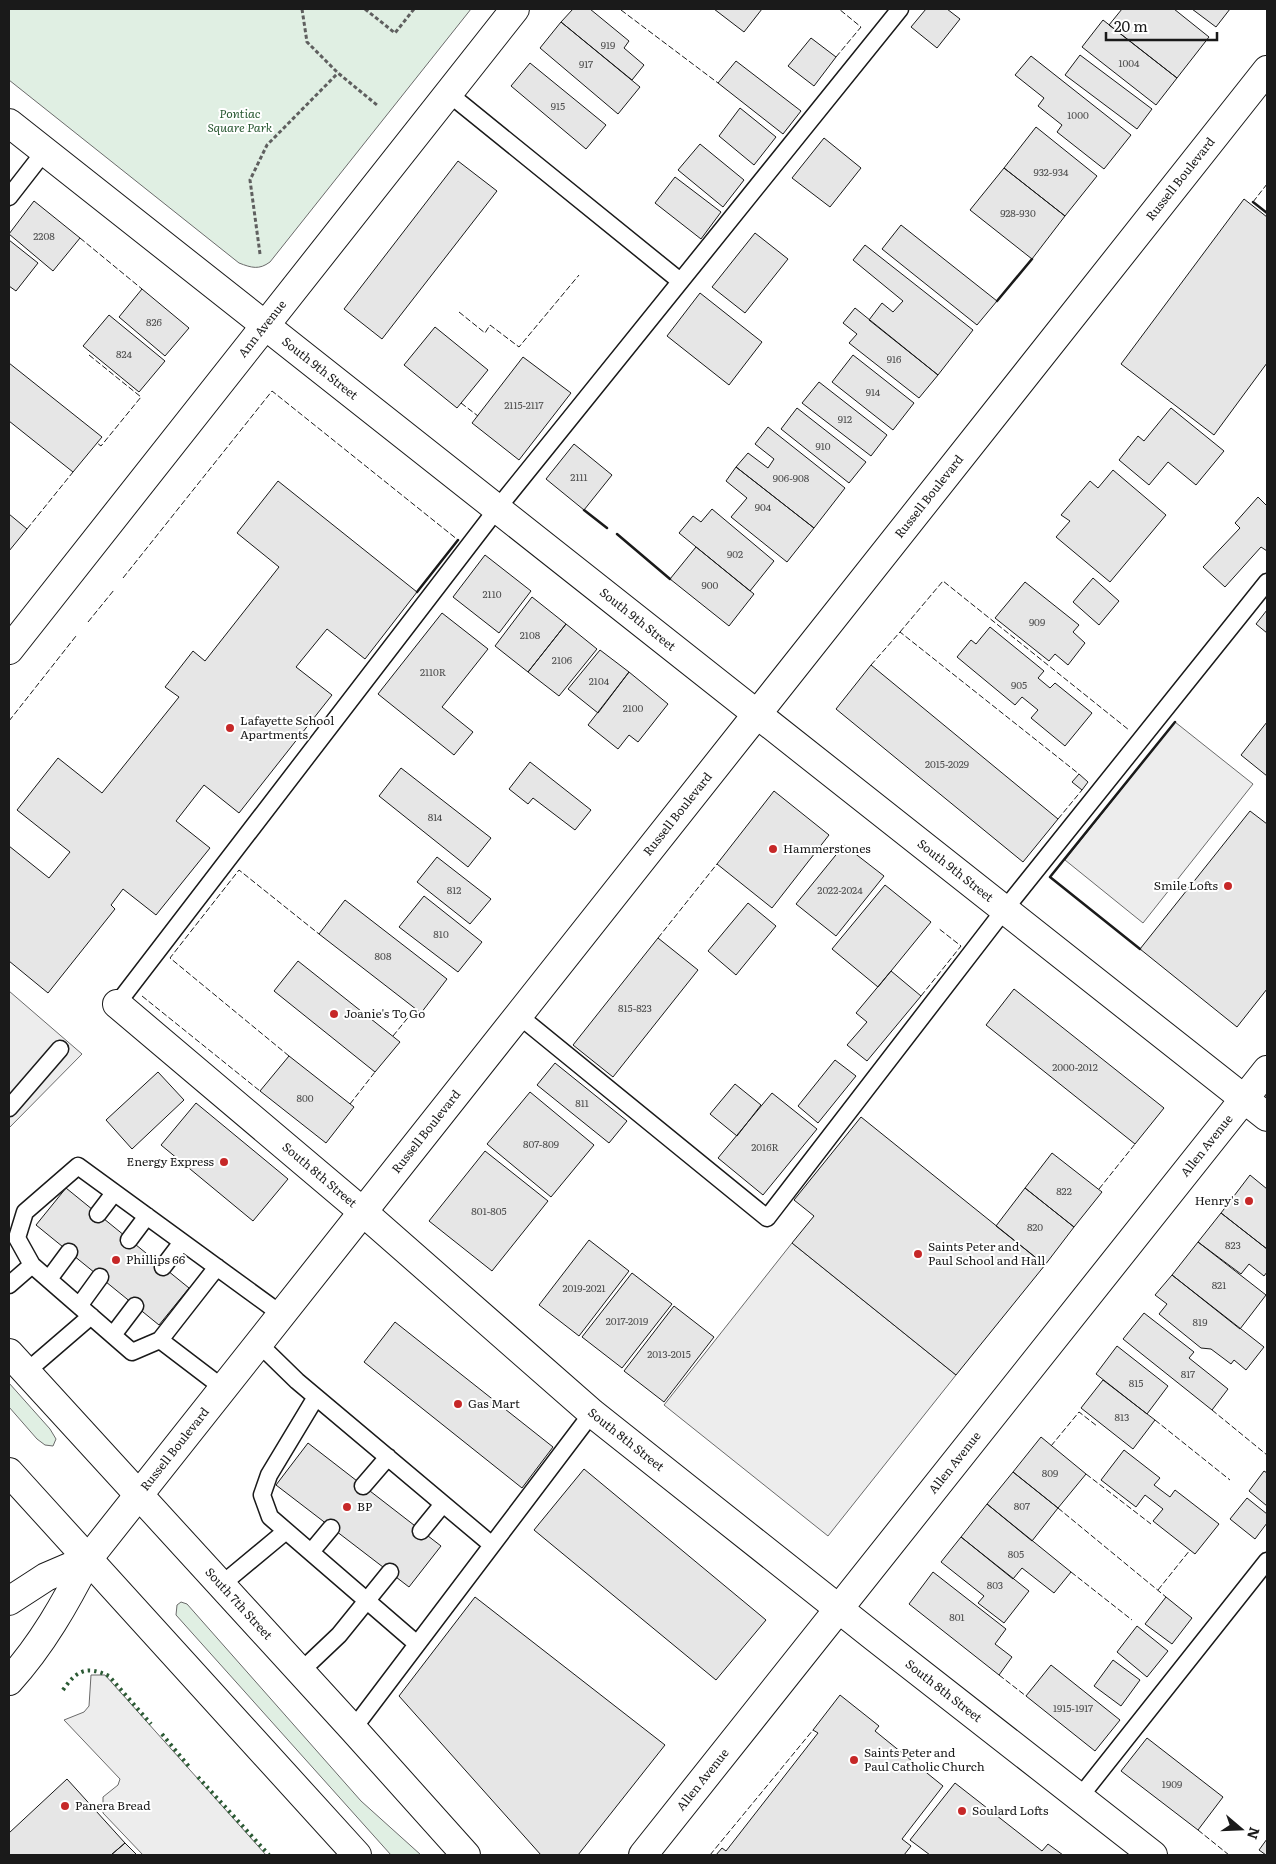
<svg xmlns="http://www.w3.org/2000/svg" width="1276" height="1864" viewBox="0 0 1276 1864" font-family="Literata,serif">
  <style>
    .green { fill: #e0efe3; stroke: #6a6a6a }
    .parking { fill: #ededed; stroke: #6a6a6a }
    .building { fill: #e6e6e6; stroke: #1a1a1a }
    .lines { fill: none; stroke-linecap: round; stroke-linejoin: round }
    .service-casing { stroke: #1a1a1a; stroke-width: 19 }
    .minor-casing { stroke: #1a1a1a; stroke-width: 30 }
    .secondary-casing { stroke: #1a1a1a; stroke-width: 30 }
    .primary-casing { stroke: #1a1a1a; stroke-width: 30 }
    .path { stroke: #5f5f5f; stroke-width: 3; stroke-dasharray: 4 2.5; stroke-linecap: butt }
    .service { stroke: #fff; stroke-width: 16 }
    .minor { stroke: #fff; stroke-width: 28 }
    .secondary { stroke: #fff; stroke-width: 28 }
    .primary { stroke: #fff; stroke-width: 28 }
    .hedge { stroke: #2b5a34; stroke-width: 4; stroke-dasharray: 2.5 4; stroke-linecap: butt }
    .fence { stroke: #1a1a1a; stroke-width: 1; stroke-dasharray: 6 2.5; stroke-linecap: butt }
    .wall { stroke: #1a1a1a; stroke-width: 2.5 }
    .poi-dot { fill: #c62828; stroke: #fff; stroke-width: 2 }
    .labels { text-anchor: middle; stroke-width: 4; stroke-linejoin: round; paint-order: stroke }
    .number-label { font-size: 10px; fill: #4d4d4d }
    .park-label { font-size: 12px; font-style: italic; fill: #2b5a34; stroke: #fff }
    .street-label { font-size: 12px; fill: #1a1a1a; stroke: #fff }
    .poi-label { font-size: 12px; fill: #1a1a1a; stroke: #fff; text-anchor: start }
  </style>
  <rect width="100%" height="100%" fill="#fff"/>
  <path class="green" d="M9,9H471L270,262C259,270 252,268 239,263L9,80Z
    M9,1383L50,1429L56,1439L53,1446L45,1445L37,1439L9,1407Z
    M181,1602L187,1604L361,1801L421,1855H391L176,1615L177,1605Z"/>
  <path class="parking" d="M1175,722L1253,784L1143,923L1065,860Z
    M9,991L82,1054L9,1128Z
    M792,1243L956,1375L828,1536L664,1405Z
    M91,1675H105L266,1855H143L103,1813V1797L118,1785L120,1779L64,1720L84,1712L89,1706Z"/>
  <path class="building" d="M573,9H590L629,41L624,48L644,65L632,80L561,22Z
    M714,9H762L744,32Z
    M926,9H947L960,19L937,48L911,27Z
    M1122,9H1174L1209,37L1177,78L1109,25Z
    M1192,9H1230L1216,27Z
    M1103,20L1177,78L1156,105L1082,47Z
    M561,22L640,87L618,114L540,48Z
    M811,38L836,57L814,86L788,66Z
    M1080,55L1152,109L1137,129L1065,75Z
    M1031,56L1131,135L1104,169L1057,132L1062,125L1038,106L1044,98L1015,75Z
    M736,61L801,111L783,134L718,83Z
    M530,63L606,125L586,149L511,86Z
    M740,108L776,137L754,165L719,136Z
    M1036,127L1097,176L1065,216L1004,168Z
    M824,138L861,168L830,207L792,178Z
    M700,144L744,180L723,207L678,170Z
    M458,161L497,191L382,339L344,309Z
    M1004,168L1065,216L1032,259L970,210Z
    M675,177L721,212L701,239L655,203Z
    M1244,199L1267,217V363L1214,435L1121,364Z
    M34,201L80,238L53,271L9,234Z
    M901,225L997,301L977,325L882,249Z
    M755,233L788,259L745,313L712,287Z
    M9,240L38,263L16,291L9,286Z
    M865,245L973,330L938,375L869,320L882,303L893,312L903,301L853,260Z
    M142,289L189,328L165,356L119,317Z
    M700,293L762,342L729,385L667,336Z
    M855,308L938,375L919,398L849,343L857,334L843,323Z
    M109,315L165,361L139,392L83,346Z
    M435,327L488,370L457,408L404,365Z
    M853,355L914,403L893,430L832,382Z
    M523,357L571,393L519,460L472,423Z
    M9,363L102,437L73,472L9,421Z
    M819,382L887,435L871,456L802,403Z
    M797,408L866,462L849,483L781,429Z
    M1171,408L1224,451L1196,485L1168,462L1149,485L1119,460L1138,436L1144,441Z
    M768,427L845,488L814,528L736,467L748,453L768,468L774,459L755,444Z
    M574,444L612,475L584,510L546,479Z
    M736,467L814,528L787,562L731,517L747,498L726,481Z
    M1113,470L1166,515L1110,582L1056,537L1070,521L1061,515L1090,481L1098,488Z
    M278,481L417,592L365,659L327,629L296,667L332,695L239,813L204,785L176,821L210,848L156,915L123,889L111,905L115,909L48,993L9,961V846L49,878L70,852L17,810L58,758L102,793L179,697L165,687L193,651L205,661L279,567L237,533Z
    M1258,497L1267,506V551L1261,547L1225,587L1203,567L1240,528L1235,523Z
    M712,509L774,561L750,591L679,533L693,516L701,522Z
    M9,514L27,529L9,551Z
    M696,547L754,594L729,626L670,579Z
    M485,555L531,591L499,633L453,597Z
    M1093,578L1119,601L1099,625L1073,602Z
    M1025,582L1079,625L1073,632L1085,643L1068,665L1055,654L1049,661L995,618Z
    M532,597L566,624L528,672L495,646Z
    M1267,610V633L1256,624Z
    M442,613L488,649L442,707L473,732L454,755L378,694Z
    M566,624L597,649L559,696L528,672Z
    M990,627L1044,671L1038,678L1050,688L1055,683L1092,713L1065,746L1031,718L1038,710L1022,697L1015,705L957,657L971,640L976,644Z
    M600,650L629,672L598,713L568,689Z
    M871,665L1058,819L1023,862L836,709Z
    M629,672L668,704L638,742L629,735L618,749L588,725Z
    M1267,722V776L1241,755Z
    M530,762L591,810L575,830L533,798L528,804L509,789Z
    M401,768L491,838L468,867L379,796Z
    M1079,774L1088,782L1082,790L1072,782Z
    M774,791L829,835L772,908L717,864Z
    M1250,811L1267,824V989L1237,1027L1140,949Z
    M844,845L884,876L836,936L796,904Z
    M437,857L491,899L470,924L417,882Z
    M885,885L931,922L878,987L832,949Z
    M424,896L482,942L458,972L399,927Z
    M345,900L447,979L421,1013L319,934Z
    M748,903L776,926L736,975L708,951Z
    M658,938L698,970L613,1077L573,1045Z
    M298,961L400,1042L375,1072L274,991Z
    M891,971L921,996L867,1061L847,1045L867,1022L856,1013Z
    M1014,989L1164,1108L1135,1144L986,1025Z
    M289,1056L354,1107L326,1143L260,1091Z
    M835,1060L856,1076L818,1123L798,1106Z
    M555,1063L627,1121L609,1143L537,1085Z
    M158,1072L184,1100L132,1149L106,1120Z
    M735,1084L761,1105L737,1136L710,1114Z
    M530,1092L594,1145L551,1197L487,1144Z
    M772,1093L817,1129L763,1195L718,1158Z
    M196,1103L288,1179L253,1221L161,1145Z
    M861,1117L1045,1265L956,1375L792,1243L814,1216L794,1200Z
    M485,1151L548,1201L492,1271L429,1221Z
    M1052,1153L1102,1192L1074,1227L1025,1188Z
    M1250,1175L1267,1189V1249L1221,1213Z
    M66,1188L189,1288L159,1325L36,1225Z
    M1025,1188L1074,1227L1045,1265L996,1226Z
    M1221,1213L1267,1249V1272L1264,1276L1249,1264L1241,1274L1198,1242Z
    M589,1240L629,1271L579,1336L539,1305Z
    M1198,1242L1266,1295L1240,1329L1172,1275Z
    M632,1273L672,1304L622,1368L582,1337Z
    M1172,1275L1264,1347L1246,1370L1234,1360L1231,1364L1211,1349L1201,1348L1159,1314L1167,1304L1155,1295Z
    M674,1306L714,1337L664,1402L624,1371Z
    M1144,1313L1194,1352L1189,1358L1228,1389L1212,1410L1123,1339Z
    M395,1322L553,1447L522,1488L364,1362Z
    M1117,1346L1168,1386L1147,1414L1096,1374Z
    M1103,1380L1155,1420L1133,1449L1081,1408Z
    M1041,1437L1086,1474L1058,1508L1013,1472Z
    M308,1443L441,1546L409,1587L276,1485Z
    M1124,1450L1160,1478L1154,1485L1170,1497L1175,1490L1219,1524L1195,1554L1153,1521L1163,1509L1145,1495L1136,1507L1101,1480Z
    M584,1469L766,1620L716,1680L534,1530Z
    M1264,1471L1267,1473V1506L1249,1491Z
    M1013,1472L1058,1508L1032,1541L987,1504Z
    M1247,1498L1267,1514V1523L1255,1539L1230,1519Z
    M987,1504L1071,1572L1054,1593L1022,1568L1013,1579L961,1537Z
    M961,1537L1029,1591L1004,1623L978,1603L984,1596L941,1562Z
    M933,1572L1006,1629L995,1644L1012,1657L999,1675L909,1604Z
    M475,1597L665,1745L578,1855H541L399,1696Z
    M1166,1597L1192,1618L1172,1644L1145,1624Z
    M1137,1626L1168,1651L1147,1677L1117,1652Z
    M1113,1660L1140,1680L1121,1706L1094,1686Z
    M1051,1665L1120,1720L1095,1751L1026,1696Z
    M840,1695L879,1726L875,1731L943,1786L902,1839L911,1846L904,1855H716L722,1848L726,1851L818,1733L813,1730Z
    M1147,1738L1223,1797L1198,1830L1121,1771Z
    M67,1779L125,1843L111,1855H9V1833Z
    M955,1783L1042,1851L1048,1844L1063,1855H930L910,1840Z
    M1267,1839V1855H1266L1259,1850Z
    M125,1843L137,1855H111Z"/>
  <g class="lines">
    <defs>
      <path id="service" d="M448,93L680,281
        M9,197L44,152
        M117,1004L497,509L900,9
        M518,1015L767,1218L1005,909L1267,582
        M9,1108L60,1049
        M98,1214L114,1193
        M129,1240L147,1216
        M163,1267L182,1242
        M49,1279L69,1252
        M9,1285L32,1265
        M79,1306L100,1277
        M113,1335L135,1306
        M160,1340L217,1267
        M258,1343L297,1381L492,1545
        M26,1372L91,1316
        M223,1388L160,1340L132,1352L32,1265L17,1238L25,1212L78,1166L281,1314
        M316,1397L269,1475L262,1495L270,1517L417,1644
        M363,1486L388,1457
        M421,1531L443,1504
        M311,1552L331,1528
        M221,1585L286,1531
        M300,1672L339,1635L390,1572
        M353,1729L592,1413
        M1079,1798L1267,1561"/>
      <g id="minor">
        <path id="s1" d="M9,123L1267,1117"/>
        <path id="s2" d="M9,650L515,9"/>
        <path id="s3" d="M117,1004L363,1212L592,1413L873,1636L1153,1855"/>
        <path d="M9,1601L46,1577L88,1559"/>
        <path d="M9,1681C42,1645 66,1602 88,1559"/>
        <path id="s4" d="M643,1855L1267,1070"/>
      </g>
      <g id="secondary">
        <path id="s5" d="M88,1559L1267,70"/>
      </g>
      <g id="primary">
        <path id="s6" d="M9,1353L353,1729L466,1855"/>
        <path d="M9,1472L357,1855"/>
      </g>
    </defs>
    <use href="#service" class="service-casing"/>
    <use href="#minor" class="minor-casing"/>
    <use href="#secondary" class="secondary-casing"/>
    <use href="#primary" class="primary-casing"/>
    <path class="path" d="M302,9L307,42L338,73L377,105
      M365,9L395,33L414,9
      M260,254L250,180L267,145L338,73"/>
    <use href="#service" class="service"/>
    <use href="#minor" class="minor"/>
    <use href="#secondary" class="secondary"/>
    <use href="#primary" class="primary"/>
    <path class="hedge" d="M63,1690C76,1671 86,1665 109,1676L151,1724
      M162,1734L191,1769
      M198,1777L269,1855"/>
    <path class="fence" d="M621,10L718,83
      M836,57L861,27L839,9
      M1253,202L1267,184
      M80,238L142,289
      M459,312L485,333L490,325L519,347L579,275
      M89,355L141,397L101,446L97,443
      M461,403L478,416
      M27,529L73,472
      M123,578L272,391L458,540
      M88,622L114,590
      M900,632L943,581L1129,730
      M871,665L900,632L1079,774
      M9,721L76,636
      M1058,819L1082,790
      M658,938L717,864
      M142,996L260,1091
      M921,996L961,946L938,928
      M393,1036L415,1009
      M289,1056L170,958L239,870L319,934
      M350,1104L375,1072
      M1099,1189L1135,1144
      M1212,1410L1267,1455
      M1155,1420L1230,1480
      M1051,1446L1079,1412L1097,1426
      M1086,1474L1151,1524
      M1058,1508L1166,1597
      M1071,1572L1132,1620
      M1158,1590L1190,1550
      M999,1675L1026,1696
      M1198,1830L1229,1855
      M710,1855L813,1730"/>
    <path class="wall" d="M1253,202L1267,213
      M997,301L1032,259
      M584,510L607,528
      M617,534L670,579
      M417,592L458,540
      M1140,949L1050,877L1175,722"/>
  </g>
  <g class="poi-dot">
    <circle cx="230" cy="728" r="5"/>
    <circle cx="773" cy="849" r="5"/>
    <circle cx="1228" cy="886" r="5"/>
    <circle cx="334" cy="1014" r="5"/>
    <circle cx="224" cy="1162" r="5"/>
    <circle cx="1249" cy="1201" r="5"/>
    <circle cx="918" cy="1254" r="5"/>
    <circle cx="116" cy="1260" r="5"/>
    <circle cx="458" cy="1404" r="5"/>
    <circle cx="347" cy="1507" r="5"/>
    <circle cx="854" cy="1760" r="5"/>
    <circle cx="65" cy="1806" r="5"/>
    <circle cx="962" cy="1811" r="5"/>
  </g>
  <g class="labels">
    <g class="number-label">
      <text x="608" y="49">919</text>
      <text x="1129" y="67">1004</text>
      <text x="586" y="68">917</text>
      <text x="558" y="110">915</text>
      <text x="1078" y="119">1000</text>
      <text x="1051" y="176">932-934</text>
      <text x="1018" y="217">928-930</text>
      <text x="44" y="240">2208</text>
      <text x="154" y="326">826</text>
      <text x="124" y="358">824</text>
      <text x="894" y="363">916</text>
      <text x="873" y="396">914</text>
      <text x="524" y="409">2115-2117</text>
      <text x="845" y="423">912</text>
      <text x="823" y="450">910</text>
      <text x="579" y="481">2111</text>
      <text x="791" y="482">906-908</text>
      <text x="763" y="511">904</text>
      <text x="735" y="558">902</text>
      <text x="710" y="589">900</text>
      <text x="492" y="598">2110</text>
      <text x="1037" y="626">909</text>
      <text x="530" y="639">2108</text>
      <text x="562" y="664">2106</text>
      <text x="433" y="676">2110R</text>
      <text x="599" y="685">2104</text>
      <text x="1019" y="689">905</text>
      <text x="633" y="712">2100</text>
      <text x="947" y="768">2015-2029</text>
      <text x="435" y="821">814</text>
      <text x="454" y="894">812</text>
      <text x="840" y="894">2022-2024</text>
      <text x="441" y="938">810</text>
      <text x="383" y="960">808</text>
      <text x="635" y="1012">815-823</text>
      <text x="1075" y="1071">2000-2012</text>
      <text x="305" y="1102">800</text>
      <text x="582" y="1107">811</text>
      <text x="541" y="1148">807-809</text>
      <text x="765" y="1151">2016R</text>
      <text x="1064" y="1195">822</text>
      <text x="489" y="1215">801-805</text>
      <text x="1035" y="1231">820</text>
      <text x="1233" y="1249">823</text>
      <text x="1219" y="1289">821</text>
      <text x="584" y="1292">2019-2021</text>
      <text x="627" y="1325">2017-2019</text>
      <text x="1200" y="1326">819</text>
      <text x="669" y="1358">2013-2015</text>
      <text x="1188" y="1378">817</text>
      <text x="1136" y="1387">815</text>
      <text x="1122" y="1421">813</text>
      <text x="1050" y="1477">809</text>
      <text x="1022" y="1510">807</text>
      <text x="1016" y="1558">805</text>
      <text x="995" y="1589">803</text>
      <text x="957" y="1621">801</text>
      <text x="1073" y="1712">1915-1917</text>
      <text x="1172" y="1788">1909</text>
    </g>
    <g class="park-label">
      <text x="240" y="118">Pontiac<tspan x="240" dy="14">Square Park</tspan></text>
    </g>
    <g class="street-label">
      <text dy="4" stroke="none"><textPath href="#s5" startOffset="1760">Russell Boulevard</textPath></text>
      <text dy="4" stroke="none"><textPath href="#s2" startOffset="409">Ann Avenue</textPath></text>
      <text dy="4" stroke="none"><textPath href="#s1" startOffset="396">South 9th Street</textPath></text>
      <text dy="4" stroke="none"><textPath href="#s5" startOffset="1355">Russell Boulevard</textPath></text>
      <text dy="4" stroke="none"><textPath href="#s1" startOffset="801">South 9th Street</textPath></text>
      <text dy="4" stroke="none"><textPath href="#s5" startOffset="950">Russell Boulevard</textPath></text>
      <text dy="4" stroke="none"><textPath href="#s1" startOffset="1206">South 9th Street</textPath></text>
      <text dy="4" stroke="none"><textPath href="#s5" startOffset="545">Russell Boulevard</textPath></text>
      <text dy="4" stroke="none"><textPath href="#s4" startOffset="906">Allen Avenue</textPath></text>
      <text dy="4" stroke="none"><textPath href="#s3" startOffset="265">South 8th Street</textPath></text>
      <text dy="4" stroke="none"><textPath href="#s3" startOffset="670">South 8th Street</textPath></text>
      <text dy="4" stroke="none"><textPath href="#s5" startOffset="140">Russell Boulevard</textPath></text>
      <text dy="4" stroke="none"><textPath href="#s4" startOffset="501">Allen Avenue</textPath></text>
      <text dy="4" stroke="none"><textPath href="#s6" startOffset="340">South 7th Street</textPath></text>
      <text dy="4" stroke="none"><textPath href="#s3" startOffset="1075">South 8th Street</textPath></text>
      <text dy="4" stroke="none"><textPath href="#s4" startOffset="96">Allen Avenue</textPath></text>
    </g>
    <g class="poi-label">
      <text x="240" y="725">Lafayette School<tspan x="240" dy="14">Apartments</tspan></text>
      <text x="783" y="853">Hammerstones</text>
      <text x="1218" y="890" text-anchor="end">Smile Lofts</text>
      <text x="344" y="1018">Joanie's To Go</text>
      <text x="214" y="1166" text-anchor="end">Energy Express</text>
      <text x="1239" y="1205" text-anchor="end">Henry's</text>
      <text x="928" y="1251">Saints Peter and<tspan x="928" dy="14">Paul School and Hall</tspan></text>
      <text x="126" y="1264">Phillips 66</text>
      <text x="468" y="1408">Gas Mart</text>
      <text x="357" y="1511">BP</text>
      <text x="864" y="1757">Saints Peter and<tspan x="864" dy="14">Paul Catholic Church</tspan></text>
      <text x="75" y="1810">Panera Bread</text>
      <text x="972" y="1815">Soulard Lofts</text>
    </g>
  </g>
  <rect width="1276" height="1864" fill="none" stroke="#1a1a1a" stroke-width="20"/>
  <g transform="translate(1241 1829) rotate(109)" stroke="#ffffff" stroke-width="4" paint-order="stroke">
  <path d="M0-4L9 19L0 12L-9 19Z" fill="#1a1a1a"/>
  <text y="-8" font-size="14" font-weight="bold" text-anchor="middle" fill="#1a1a1a">N</text>
  </g>
  <path d="M1106 32v8h111v-8" fill="none" stroke="#1a1a1a" stroke-width="2.5"/>
  <text x="1114" y="32" font-size="15" fill="#1a1a1a" stroke="#ffffff" stroke-width="4" paint-order="stroke">20 m</text>
</svg>
